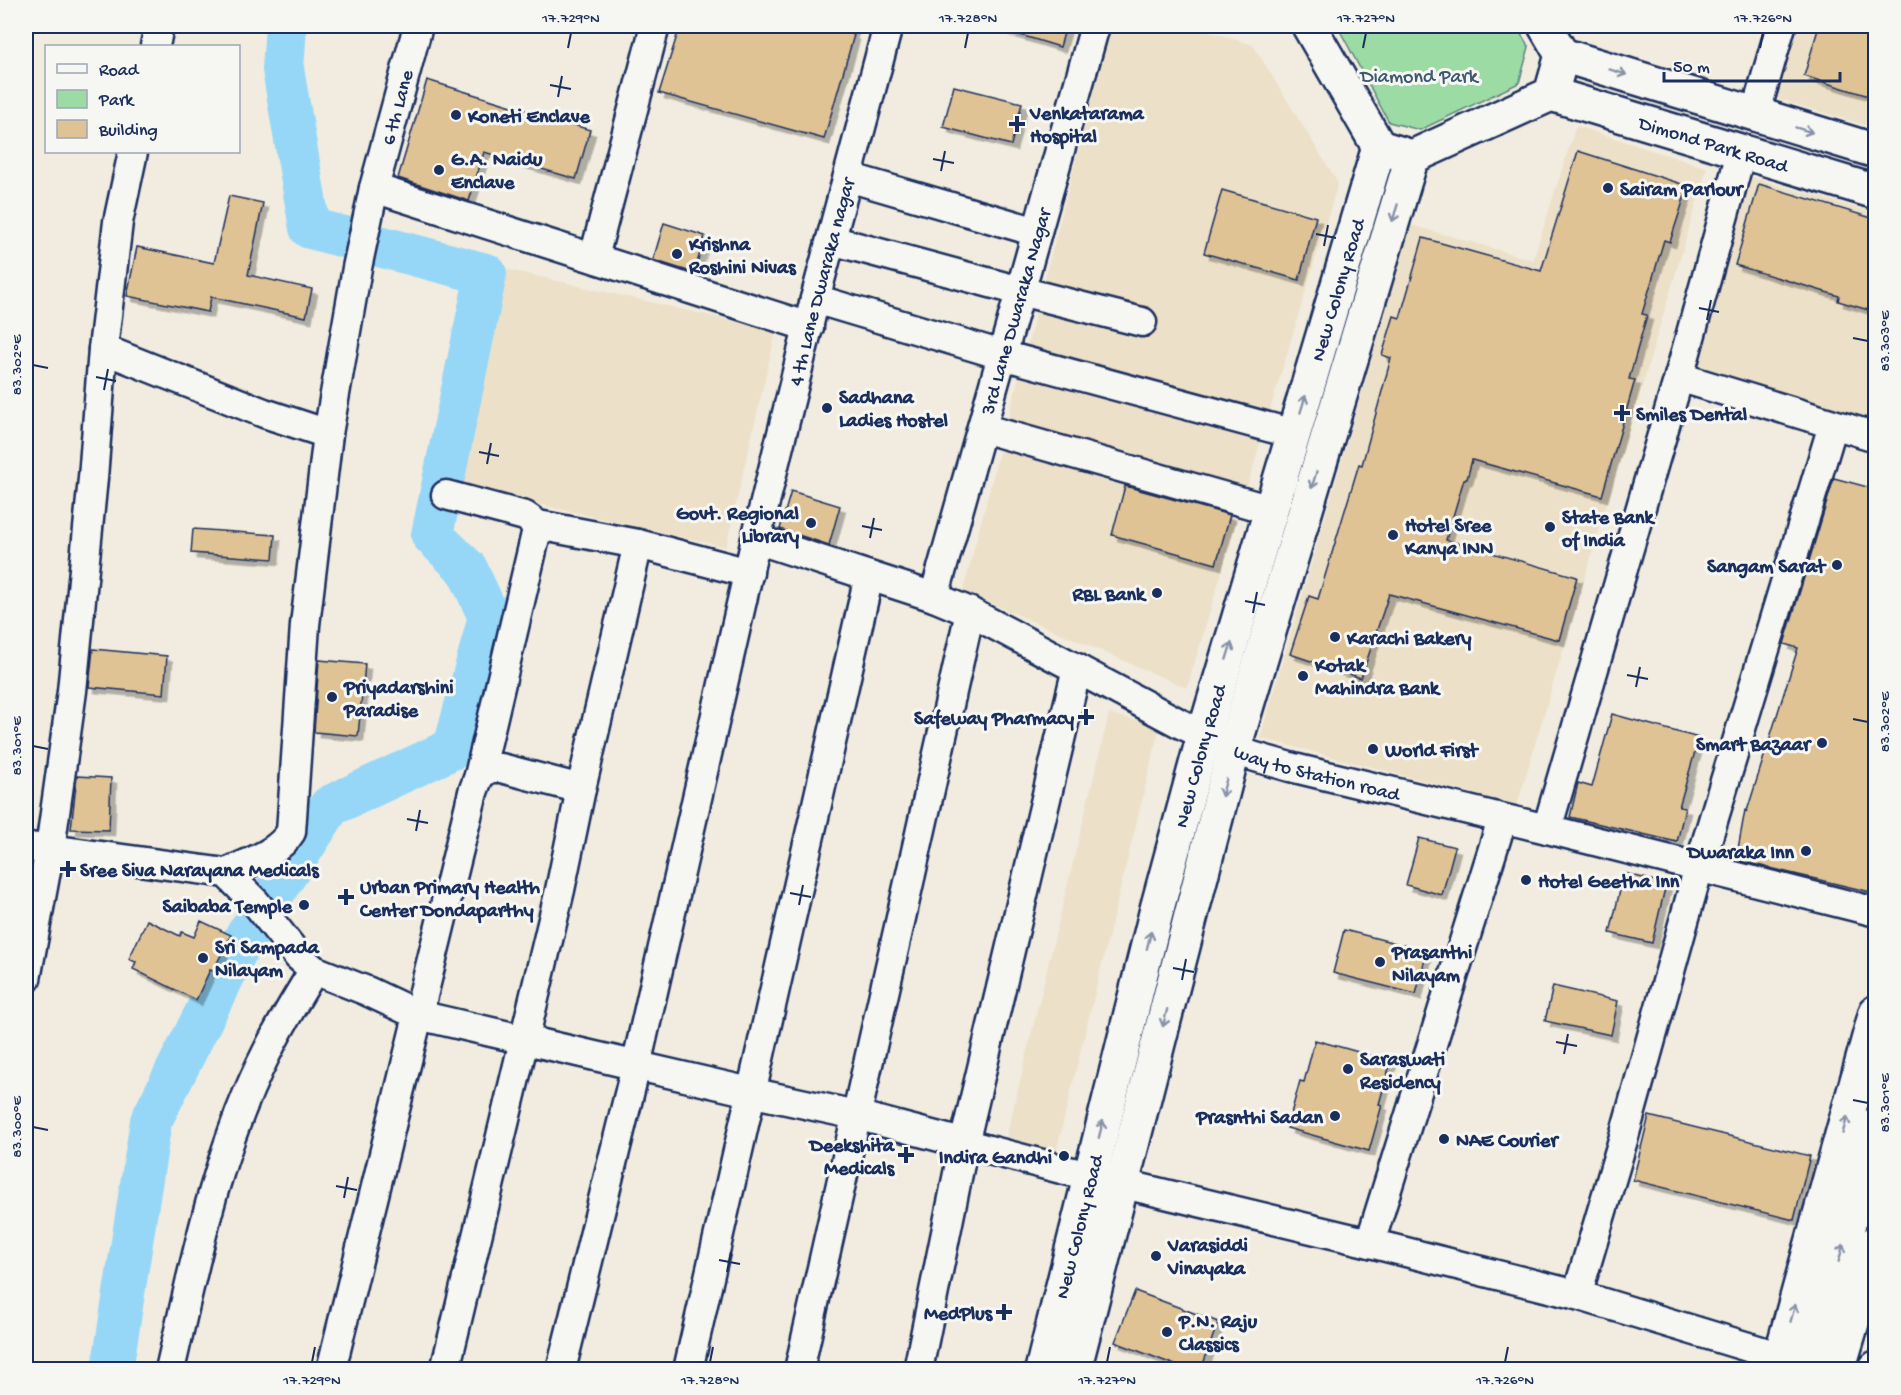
<svg xmlns="http://www.w3.org/2000/svg" width="1901" height="1395" viewBox="0 0 1901 1395" font-family="'Gochi Hand',sans-serif">
  <style>
    .built { fill: #ece0c8 }
    .green { fill: #9ddba4; stroke: #5c8581; stroke-width: 1.5 }
    .lines { fill: none; stroke-linecap: round; stroke-linejoin: round }
    .river { stroke: #96d7f8; stroke-width: 42 }
    .building { fill: #dfc394; stroke: #1b2f5e; stroke-width: 1.5; filter: url(#shadow) }
    .street-casing { stroke: #1b2f5e; stroke-width: 33 }
    .secondary-casing { stroke: #1b2f5e; stroke-width: 38 }
    .primary-casing { stroke: #1b2f5e; stroke-width: 38 }
    .street { stroke: #f6f6f2; stroke-width: 28 }
    .secondary { stroke: #f6f6f2; stroke-width: 33 }
    .primary { stroke: #f6f6f2; stroke-width: 33 }
    .oneway { stroke: #8892a8 }
    .ticks { fill: none; stroke: #1b2f5e; stroke-width: 2 }
    .poi-dot { fill: #1b2f5e; stroke: #f6f6f2; stroke-width: 2 }
    .labels { text-anchor: middle; stroke-width: 6; stroke-linejoin: round; paint-order: stroke }
    .park-label { font-size: 20px; fill: #3c5a70; stroke: #f6f6f2 }
    .street-label { font-size: 20px; fill: #1b2f5e; stroke: #f6f6f2 }
    .poi-label { font-size: 20px; font-weight: bold; fill: #1b2f5e; stroke: #f6f6f2; text-anchor: start }
    .neatline { fill: none; stroke: #1b2f5e; stroke-width: 2 }
    .ticks-label { font-size: 15px; text-anchor: middle; fill: #1b2f5e }
  </style>
  <defs>
    <filter id="shadow"><feDropShadow dx="5.5" dy="5.5" stdDeviation="0" flood-color="#0004"/></filter>
  </defs>
  <rect width="100%" height="100%" fill="#f1ecdf"/>
  <filter id="ink" filterUnits="userSpaceOnUse"><feTurbulence type="fractalNoise" baseFrequency=".0167" numOctaves="2"/><feDisplacementMap in="SourceGraphic" scale="12" xChannelSelector="R" yChannelSelector="G"/><feConvolveMatrix kernelMatrix="1 2 1 2 8 2 1 2 1" color-interpolation-filters="sRGB"/></filter>
  <g filter="url(#ink)">
    <path class="built" d="M1111,26H1192L1253,45L1338,183L1187,688L963,591Z
      M1797,26H1867L1875,28V128L1774,98Z
      M1576,126L1707,168L1517,805L1260,738L1411,225L1533,260Z
      M1751,177L1875,213V421L1695,369Z
      M505,269L776,331L726,547L455,485Z
      M1109,714L1160,726L1055,1156L1005,1143Z"/>
    <path class="green" d="M1340,26H1516L1529,47L1519,83L1420,130L1389,122L1339,29Z"/>
    <g class="lines">
      <path class="river" d="M112,1370L151,1121L237,950L330,806L454,748L489,617L467,569L432,535L486,274L310,228L283,69L286,26"/>
    </g>
    <path class="building" d="M680,26H854L851,34L854,35L824,139L659,93Z
      M1005,26H1066L1060,47L1004,30Z
      M1819,26H1861L1875,30V98L1804,76Z
      M427,80L590,130L576,179L484,152L469,201L398,178Z
      M954,86L1022,103L1011,145L943,127Z
      M1578,151L1688,186L1670,242L1664,240L1642,314L1647,315L1629,379L1635,380L1602,496L1472,460L1467,479H1464L1446,540L1577,577L1559,640L1389,594L1361,678L1290,654L1309,596L1318,599L1359,464L1362,465L1391,358L1382,355L1394,316L1400,318L1423,238L1541,271Z
      M1759,184L1875,219V312L1838,301L1839,296L1735,265Z
      M1222,190L1316,217L1299,280L1204,253Z
      M229,196L263,203L248,275L312,289L306,317L211,297L208,312L127,296L137,247L214,263Z
      M664,223L705,236L694,273L653,260Z
      M1834,478L1875,489V893L1736,860L1745,810L1747,811L1798,648L1784,644Z
      M1125,486L1230,515L1216,564L1112,535Z
      M791,491L840,506L829,545L780,529Z
      M193,529L275,535L273,559L191,553Z
      M93,649L167,656L164,694L89,687Z
      M319,660L365,664L358,736L314,732Z
      M1612,714L1699,738L1679,807L1685,808L1677,842L1570,817L1578,783L1592,787Z
      M77,776L111,778L109,830L71,829Z
      M1419,838L1455,847L1442,895L1406,885Z
      M1624,873L1666,884L1652,943L1610,933Z
      M147,920L180,936L182,932L194,937L201,921L231,935L213,971L210,970L196,1000L133,969L136,962L129,959Z
      M1344,930L1427,951L1416,994L1333,973Z
      M1553,986L1618,1001L1611,1035L1545,1021Z
      M1315,1040L1391,1061L1379,1104L1382,1105L1369,1151L1287,1128L1300,1081L1304,1082Z
      M1649,1116L1810,1156L1794,1220L1633,1180Z
      M1135,1291L1218,1322L1201,1370H1188L1115,1342Z"/>
    <g class="lines">
      <defs>
        <g id="street">
          <path d="M155,46L159,26"/>
          <path d="M1755,115L1781,26"/>
          <path d="M133,152L118,222L103,349L93,478L72,691L50,849L226,873L256,903L298,956L314,970L367,991L418,1015L750,1092L856,1115L1065,1170L1370,1243"/>
          <path d="M848,177L1037,232"/>
          <path d="M374,188L809,327"/>
          <path d="M831,240L1020,291L1142,322"/>
          <path d="M594,257L655,26"/>
          <path d="M815,299L1002,355L1294,434"/>
          <path d="M103,349L264,413L328,434"/>
          <path d="M1679,377L1876,437"/>
          <path d="M982,428L1271,510"/>
          <path d="M446,495L525,516L538,525L638,544L749,573"/>
          <path id="s1" d="M756,539L934,597L970,612L1181,724L1252,756L1290,767L1547,829L1876,912"/>
          <path id="s2" d="M934,597L1095,26"/>
          <path d="M479,776L489,768H501L581,789"/>
          <path d="M1502,820L1370,1243L1577,1295"/>
          <path d="M1547,829L1679,377L1741,153"/>
          <path d="M26,847L50,849L26,979"/>
          <path id="s3" d="M226,873C250,862 277,854 291,832L305,625L328,434L357,268L374,188L418,26"/>
          <path d="M1781,1357L1577,1295L1623,1140L1699,867L1833,425"/>
          <path d="M170,1370C195,1262 217,1149 268,1050C282,1022 298,996 314,970"/>
          <path d="M331,1370L473,792L479,776L538,525"/>
          <path d="M445,1370L560,890L581,789L638,544"/>
          <path id="s4" d="M561,1370L636,1066L756,539L815,299L888,26"/>
          <path d="M688,1370L869,576"/>
          <path d="M799,1370L970,612"/>
          <path d="M918,1370L964,1144L1077,668"/>
        </g>
        <g id="secondary">
          <path d="M1309,26L1379,147L1412,157L1551,94L1562,55L1545,26"/>
          <path d="M1562,55L1876,151"/>
          <path id="s5" d="M1551,94L1876,192"/>
          <path id="s6" d="M1042,1370L1157,909L1204,735L1379,147"/>
          <path d="M1074,1370L1234,748L1412,157"/>
        </g>
        <path id="primary" d="M1777,1370L1876,1012
          M1807,1370L1836,1271L1876,1124
          M1838,1370L1876,1242
          M1875,1370L1876,1368"/>
      </defs>
      <use href="#street" class="street-casing"/>
      <use href="#secondary" class="secondary-casing"/>
      <use href="#primary" class="primary-casing"/>
      <use href="#street" class="street"/>
      <use href="#secondary" class="secondary"/>
      <use href="#primary" class="primary"/>
    </g>
    <defs><path id="oneway-shaft" d="M-6 0H5M1.5-3L5.5 0L1.5 3" fill="none" stroke-width="1.6" stroke-linecap="round" stroke-linejoin="round" transform="scale(1.5)"/></defs>
    <g class="oneway">
      <use href="#oneway-shaft" transform="translate(1618 72) rotate(17)"/>
      <use href="#oneway-shaft" transform="translate(1804 130) rotate(17)"/>
      <use href="#oneway-shaft" transform="translate(1395 213) rotate(107)"/>
      <use href="#oneway-shaft" transform="translate(1303 404) rotate(-73)"/>
      <use href="#oneway-shaft" transform="translate(1314 480) rotate(107)"/>
      <use href="#oneway-shaft" transform="translate(1229 651) rotate(-73)"/>
      <use href="#oneway-shaft" transform="translate(1224 788) rotate(105)"/>
      <use href="#oneway-shaft" transform="translate(1149 940) rotate(-76)"/>
      <use href="#oneway-shaft" transform="translate(1165 1018) rotate(104)"/>
      <use href="#oneway-shaft" transform="translate(1845 1125) rotate(-74)"/>
      <use href="#oneway-shaft" transform="translate(1101 1129) rotate(-76)"/>
      <use href="#oneway-shaft" transform="translate(1841 1253) rotate(-75)"/>
      <use href="#oneway-shaft" transform="translate(1793 1313) rotate(-74)"/>
    </g>
  </g>
  <path class="ticks" d="M568,48L571,33M965,48L968,33M1363,48L1366,33M1760,48L1763,33M550,85L571,89M558,97L562,76M933,159L954,163M941,171L945,151M1316,234L1336,238M1324,246L1328,225M1699,308L1719,312M1707,320L1711,300M1853,338L1868,341M33,365L48,368M96,377L116,381M104,390L108,369M479,452L499,456M487,464L491,443M862,526L882,530M870,538L874,518M1245,601L1265,605M1253,613L1257,592M1627,675L1648,679M1636,687L1640,667M1853,719L1868,722M33,746L48,749M407,819L428,823M416,831L420,810M790,893L811,897M799,905L803,885M1173,968L1194,972M1182,980L1186,959M1556,1042L1577,1046M1564,1054L1568,1034M1853,1100L1868,1103M33,1127L48,1130M336,1186L357,1190M344,1198L348,1177M719,1260L740,1264M727,1272L731,1252M312,1362L315,1347M710,1362L713,1347M1107,1362L1110,1347M1505,1362L1508,1347"/>
  <g class="poi-dot">
    <circle cx="456" cy="115" r="6"/>
    <path d="M1014 115h6v6h6v6h-6v6h-6v-6h-6v-6h6z"/>
    <circle cx="439" cy="170" r="6"/>
    <circle cx="1608" cy="188" r="6"/>
    <circle cx="677" cy="254" r="6"/>
    <circle cx="827" cy="408" r="6"/>
    <path d="M1619 404h6v6h6v6h-6v6h-6v-6h-6v-6h6z"/>
    <circle cx="811" cy="523" r="6"/>
    <circle cx="1550" cy="527" r="6"/>
    <circle cx="1393" cy="535" r="6"/>
    <circle cx="1837" cy="565" r="6"/>
    <circle cx="1157" cy="593" r="6"/>
    <circle cx="1335" cy="637" r="6"/>
    <circle cx="1303" cy="676" r="6"/>
    <circle cx="332" cy="697" r="6"/>
    <path d="M1083 708h6v6h6v6h-6v6h-6v-6h-6v-6h6z"/>
    <circle cx="1822" cy="743" r="6"/>
    <circle cx="1373" cy="749" r="6"/>
    <circle cx="1806" cy="851" r="6"/>
    <path d="M65 860h6v6h6v6h-6v6h-6v-6h-6v-6h6z"/>
    <circle cx="1526" cy="880" r="6"/>
    <path d="M343 888h6v6h6v6h-6v6h-6v-6h-6v-6h6z"/>
    <circle cx="304" cy="905" r="6"/>
    <circle cx="203" cy="958" r="6"/>
    <circle cx="1380" cy="962" r="6"/>
    <circle cx="1348" cy="1069" r="6"/>
    <circle cx="1335" cy="1116" r="6"/>
    <circle cx="1444" cy="1139" r="6"/>
    <path d="M903 1146h6v6h6v6h-6v6h-6v-6h-6v-6h6z"/>
    <circle cx="1064" cy="1156" r="6"/>
    <circle cx="1156" cy="1256" r="6"/>
    <path d="M1001 1303h6v6h6v6h-6v6h-6v-6h-6v-6h6z"/>
    <circle cx="1167" cy="1332" r="6"/>
  </g>
  <g class="labels">
    <g class="park-label">
      <text x="1419" y="82">Diamond Park</text>
    </g>
    <g class="street-label">
      <text dy="7" stroke="none"><textPath href="#s3" startOffset="812">6 th Lane</textPath></text>
      <text dy="7" stroke="none"><textPath href="#s5" startOffset="170">Dimond Park Road</textPath></text>
      <text dy="7" stroke="none"><textPath href="#s4" startOffset="1119">4 th Lane Dwaraka nagar</textPath></text>
      <text dy="7" stroke="none"><textPath href="#s6" startOffset="1120">New Colony Road</textPath></text>
      <text dy="7" stroke="none"><textPath href="#s2" startOffset="297">3rd Lane Dwaraka Nagar</textPath></text>
      <text dy="7" stroke="none"><textPath href="#s6" startOffset="634">New Colony Road</textPath></text>
      <text dy="7" stroke="none"><textPath href="#s1" startOffset="610">way to Station road</textPath></text>
      <text dy="7" stroke="none"><textPath href="#s6" startOffset="148">New Colony Road</textPath></text>
    </g>
    <g class="poi-label">
      <text x="1030" y="119">Venkatarama<tspan x="1030" dy="23">Hospital</tspan></text>
      <text x="468" y="122">Koneti Enclave</text>
      <text x="451" y="165">G.A. Naidu<tspan x="451" dy="23">Enclave</tspan></text>
      <text x="1620" y="195">Sairam Parlour</text>
      <text x="689" y="250">Krishna<tspan x="689" dy="23">Roshini Nivas</tspan></text>
      <text x="839" y="403">Sadhana<tspan x="839" dy="23">Ladies Hostel</tspan></text>
      <text x="1636" y="420">Smiles Dental</text>
      <text x="799" y="519" text-anchor="end">Govt. Regional<tspan x="799" dy="23">Library</tspan></text>
      <text x="1562" y="523">State Bank<tspan x="1562" dy="23">of India</tspan></text>
      <text x="1405" y="531">Hotel Sree<tspan x="1405" dy="23">Kanya INN</tspan></text>
      <text x="1825" y="572" text-anchor="end">Sangam Sarat</text>
      <text x="1145" y="600" text-anchor="end">RBL Bank</text>
      <text x="1347" y="644">Karachi Bakery</text>
      <text x="1315" y="671">Kotak<tspan x="1315" dy="23">Mahindra Bank</tspan></text>
      <text x="344" y="693">Priyadarshini<tspan x="344" dy="23">Paradise</tspan></text>
      <text x="1074" y="724" text-anchor="end">Safeway Pharmacy</text>
      <text x="1810" y="750" text-anchor="end">Smart Bazaar</text>
      <text x="1385" y="756">World First</text>
      <text x="1794" y="858" text-anchor="end">Dwaraka Inn</text>
      <text x="80" y="876">Sree Siva Narayana Medicals</text>
      <text x="1538" y="887">Hotel Geetha Inn</text>
      <text x="360" y="893">Urban Primary Health<tspan x="360" dy="23">Center Dondaparthy</tspan></text>
      <text x="292" y="912" text-anchor="end">Saibaba Temple</text>
      <text x="215" y="953">Sri Sampada<tspan x="215" dy="23">Nilayam</tspan></text>
      <text x="1392" y="958">Prasanthi<tspan x="1392" dy="23">Nilayam</tspan></text>
      <text x="1360" y="1065">Saraswati<tspan x="1360" dy="23">Residency</tspan></text>
      <text x="1323" y="1123" text-anchor="end">Prasnthi Sadan</text>
      <text x="1456" y="1146">NAE Courier</text>
      <text x="894" y="1151" text-anchor="end">Deekshita<tspan x="894" dy="23">Medicals</tspan></text>
      <text x="1052" y="1163" text-anchor="end">Indira Gandhi</text>
      <text x="1168" y="1251">Varasiddi<tspan x="1168" dy="23">Vinayaka</tspan></text>
      <text x="992" y="1319" text-anchor="end">MedPlus</text>
      <text x="1179" y="1327">P.N. Raju<tspan x="1179" dy="23">Classics</tspan></text>
    </g>
  </g>
  <rect width="1901" height="1395" fill="none" stroke="#f6f6f2" stroke-width="66"/>
  <rect x="45" y="45" width="195" height="108" fill="#f6f6f2" stroke="#9ea6b7" stroke-width="1.5"/>
  <rect x="57" y="64" width="30" height="9" fill="#f6f6f2" stroke="#9ea6b7" stroke-width="1.5"/>
  <text x="99" y="75" font-size="18" fill="#1b2f5e">Road</text>
  <rect x="57" y="90" width="30" height="18" fill="#9ddba4" stroke="#9ea6b7" stroke-width="1.5"/>
  <text x="99" y="105" font-size="18" fill="#1b2f5e">Park</text>
  <rect x="57" y="120" width="30" height="18" fill="#dfc394" stroke="#9ea6b7" stroke-width="1.5"/>
  <text x="99" y="135" font-size="18" fill="#1b2f5e">Building</text>
  <path d="M1664 72v9h176v-9" fill="none" stroke="#1b2f5e" stroke-width="3"/>
  <text x="1673" y="72" font-size="18" fill="#1b2f5e" stroke="#f6f6f2" stroke-width="4.5" paint-order="stroke">50 m</text>
  <rect x="33" y="33" width="1835" height="1329" class="neatline"/>
  <g class="ticks-label">
    <text x="571" y="22">17.729°N</text>
    <text x="968" y="22">17.728°N</text>
    <text x="1366" y="22">17.727°N</text>
    <text x="1763" y="22">17.726°N</text>
    <text transform="translate(1884 341) rotate(-90)" y="5">83.303°E</text>
    <text transform="translate(16 365) rotate(-90)" y="5">83.302°E</text>
    <text transform="translate(1884 722) rotate(-90)" y="5">83.302°E</text>
    <text transform="translate(16 746) rotate(-90)" y="5">83.301°E</text>
    <text transform="translate(1884 1103) rotate(-90)" y="5">83.301°E</text>
    <text transform="translate(16 1127) rotate(-90)" y="5">83.300°E</text>
    <text x="312" y="1384">17.729°N</text>
    <text x="710" y="1384">17.728°N</text>
    <text x="1107" y="1384">17.727°N</text>
    <text x="1505" y="1384">17.726°N</text>
  </g>
</svg>
